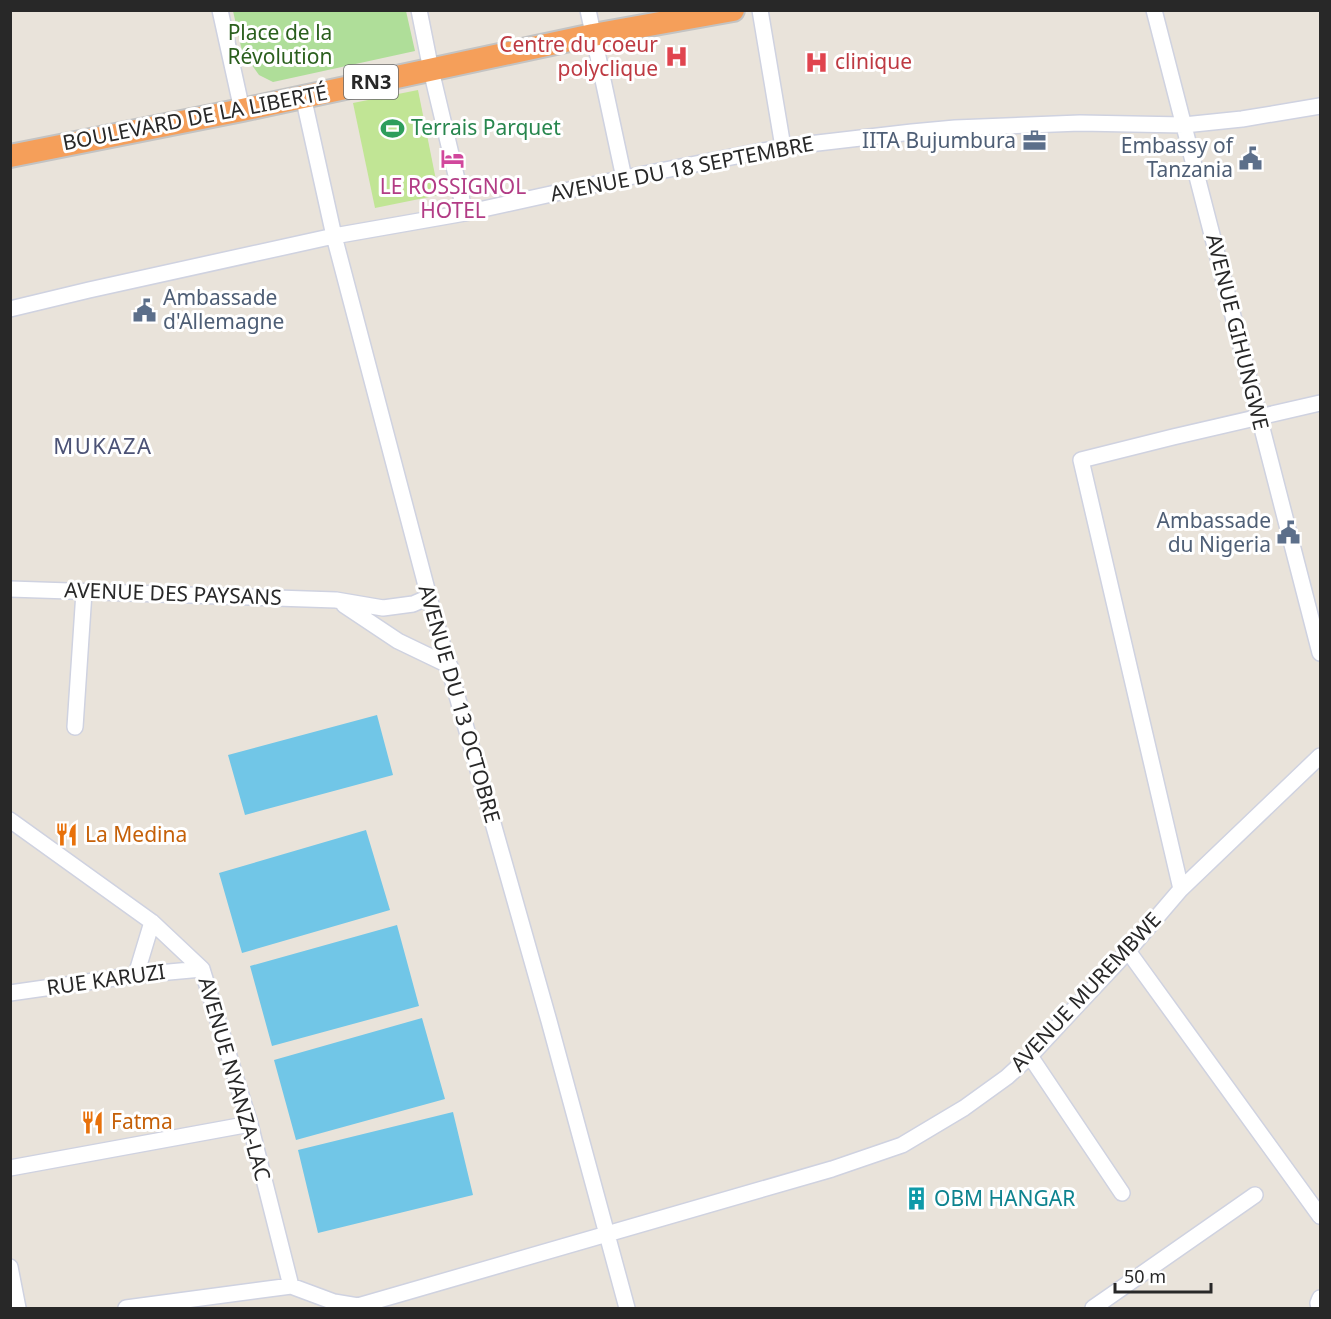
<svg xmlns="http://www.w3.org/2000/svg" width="1331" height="1319" viewBox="0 0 1331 1319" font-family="'Noto Sans',sans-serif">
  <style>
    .green { fill: #afde99 }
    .pitch { fill: #c1e595 }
    .water { fill: #71c6e7 }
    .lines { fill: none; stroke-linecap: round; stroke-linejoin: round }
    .minor-casing { stroke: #cfd2e0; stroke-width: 18 }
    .highway-casing { stroke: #c3c3c3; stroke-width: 26 }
    .minor { stroke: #fff; stroke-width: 15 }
    .highway { stroke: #f59f5a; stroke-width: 22 }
    .labels { text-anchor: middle; stroke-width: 6; stroke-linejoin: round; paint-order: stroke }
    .shield { fill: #fff; stroke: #686868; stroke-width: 1.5 }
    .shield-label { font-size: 20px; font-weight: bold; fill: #282828 }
    .park-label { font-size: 21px; fill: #2a5f1d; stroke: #fff }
    .health-label { font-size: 21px; fill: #be3a42; stroke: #fff; text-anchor: end }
    .street-label { font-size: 21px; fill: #282828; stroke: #fff }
    .leisure-label { font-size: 21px; fill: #27864d; stroke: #fff; text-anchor: start }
    .service-label { font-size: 21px; fill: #4e5e75; stroke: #fff; text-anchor: end }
    .hotel-label { font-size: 21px; fill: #b23c85; stroke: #fff }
    .food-label { font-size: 21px; fill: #c56008; stroke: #fff; text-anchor: start }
    .culture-label { font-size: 21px; fill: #0d838f; stroke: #fff; text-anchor: start }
    .neighbourhood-label { font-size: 22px; letter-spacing: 1.5px; fill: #4b5275; stroke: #fff }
  </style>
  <rect width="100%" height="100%" fill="#e9e3da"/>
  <path class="green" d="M233,11H406L415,51L273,82L259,75L242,51Z"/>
  <path class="pitch" d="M418,90L439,195L375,208L353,103Z"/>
  <path class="water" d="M377,715L393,775L245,815L228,755Z
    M366,830L390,910L242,953L219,873Z
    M397,925L419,1006L272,1046L250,966Z
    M422,1018L445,1099L296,1140L274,1060Z
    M453,1112L473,1195L318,1233L298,1150Z"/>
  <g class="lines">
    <defs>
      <path id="minor" d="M220,10L242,110
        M419,10L431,70L465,213
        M588,10L624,178
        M760,10L783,147
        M1154,10L1320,653
        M303,96L334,236L429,597L549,1021L627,1308
        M10,309L89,290L334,236L465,213L624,178L783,147L912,132L955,128L1080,123L1184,125L1242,119L1320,106
        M10,589L336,600L383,608L413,604L429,597
        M344,605L398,641L450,666
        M75,727L84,592
        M10,820L152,922L202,969L250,1124L291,1286L334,1302L358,1306
        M1181,889L1081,460L1173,437L1320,403
        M1128,951L1320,1216
        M136,975L152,922
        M10,993L136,975L202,969
        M1030,1056L1122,1193
        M10,1168L250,1124
        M10,1267L18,1308
        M126,1308L291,1286
        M356,1308L358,1306L832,1169L902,1145L964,1108L1007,1077L1030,1056L1128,951L1181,889L1320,756
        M1093,1308L1255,1195
        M1319,1308L1318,1303L1320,1298"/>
      <path id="highway" d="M10,156L242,110L593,35L733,10"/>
    </defs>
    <use href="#minor" class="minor-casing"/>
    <use href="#highway" class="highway-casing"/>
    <use href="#minor" class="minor"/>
    <use href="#highway" class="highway"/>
  </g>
  <defs>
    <symbol id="hospital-bare" viewBox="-9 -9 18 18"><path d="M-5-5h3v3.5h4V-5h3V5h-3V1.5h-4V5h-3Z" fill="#e0444e" stroke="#fff" stroke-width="2.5" paint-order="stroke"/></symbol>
    <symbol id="stadium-bare" viewBox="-9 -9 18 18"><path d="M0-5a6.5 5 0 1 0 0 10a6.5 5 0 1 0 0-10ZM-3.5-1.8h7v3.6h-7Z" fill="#2e9e5b" stroke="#fff" stroke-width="2.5" paint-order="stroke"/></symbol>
    <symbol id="office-bare" viewBox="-9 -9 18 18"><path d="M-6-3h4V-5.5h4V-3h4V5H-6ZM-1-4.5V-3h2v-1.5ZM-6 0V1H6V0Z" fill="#5c6f8a" stroke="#fff" stroke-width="2.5" paint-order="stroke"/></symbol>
    <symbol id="civic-bare" viewBox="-9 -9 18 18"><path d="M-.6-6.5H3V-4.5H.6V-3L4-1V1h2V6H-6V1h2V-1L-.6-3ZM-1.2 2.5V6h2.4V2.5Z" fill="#5c6f8a" stroke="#fff" stroke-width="2.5" paint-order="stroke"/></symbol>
    <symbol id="hotel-bare" viewBox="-9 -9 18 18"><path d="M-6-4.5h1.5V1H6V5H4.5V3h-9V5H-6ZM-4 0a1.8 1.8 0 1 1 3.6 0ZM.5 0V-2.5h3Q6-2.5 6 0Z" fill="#d1479c" stroke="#fff" stroke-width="2.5" paint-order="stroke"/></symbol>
    <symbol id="restaurant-bare" viewBox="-9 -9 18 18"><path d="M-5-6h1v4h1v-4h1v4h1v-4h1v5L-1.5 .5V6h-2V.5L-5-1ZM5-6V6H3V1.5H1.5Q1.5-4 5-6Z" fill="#e8710a" stroke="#fff" stroke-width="2.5" paint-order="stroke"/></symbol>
    <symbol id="building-bare" viewBox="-9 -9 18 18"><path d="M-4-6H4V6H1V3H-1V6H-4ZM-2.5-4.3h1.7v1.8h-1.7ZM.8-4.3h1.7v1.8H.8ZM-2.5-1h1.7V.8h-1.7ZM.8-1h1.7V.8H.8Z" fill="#0f9aa8" stroke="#fff" stroke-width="2.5" paint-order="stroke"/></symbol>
  </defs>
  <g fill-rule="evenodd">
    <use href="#hospital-bare" x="660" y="40" width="33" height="33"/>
    <use href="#hospital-bare" x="800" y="46" width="33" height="33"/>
    <use href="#stadium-bare" x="376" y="112" width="33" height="33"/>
    <use href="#office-bare" x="1018" y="124" width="33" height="33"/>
    <use href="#civic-bare" x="1234" y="142" width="33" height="33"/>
    <use href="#hotel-bare" x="436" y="142" width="33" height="33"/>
    <use href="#civic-bare" x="128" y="294" width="33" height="33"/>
    <use href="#civic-bare" x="1272" y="516" width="33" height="33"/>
    <use href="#restaurant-bare" x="50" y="818" width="33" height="33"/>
    <use href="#restaurant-bare" x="76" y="1106" width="33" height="33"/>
    <use href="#building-bare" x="900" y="1182" width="33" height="33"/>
  </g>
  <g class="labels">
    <rect class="shield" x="344" y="65" width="54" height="34" rx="4.5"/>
    <g class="shield-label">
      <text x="371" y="89">RN3</text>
    </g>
    <g class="park-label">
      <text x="280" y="40">Place de la<tspan x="280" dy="24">Révolution</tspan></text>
    </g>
    <g class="health-label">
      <text x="658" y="52">Centre du coeur<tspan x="658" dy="24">polyclique</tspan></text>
      <text x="835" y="69" text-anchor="start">clinique</text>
    </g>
    <g class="street-label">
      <text transform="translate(195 118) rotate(-11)" y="7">BOULEVARD DE LA LIBERTÉ</text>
      <text transform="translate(682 169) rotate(-11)" y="7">AVENUE DU 18 SEPTEMBRE</text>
      <text transform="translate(1237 332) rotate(76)" y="7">AVENUE GIHUNGWE</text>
      <text transform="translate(173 594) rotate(2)" y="7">AVENUE DES PAYSANS</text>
      <text transform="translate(459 704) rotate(74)" y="7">AVENUE DU 13 OCTOBRE</text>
      <text transform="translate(106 980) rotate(-8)" y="7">RUE KARUZI</text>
      <text transform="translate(1086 992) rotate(-47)" y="7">AVENUE MUREMBWE</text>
      <text transform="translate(234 1079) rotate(74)" y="7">AVENUE NYANZA-LAC</text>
    </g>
    <g class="leisure-label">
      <text x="411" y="135">Terrais Parquet</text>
    </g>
    <g class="service-label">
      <text x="1016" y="148">IITA Bujumbura</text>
      <text x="1233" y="153">Embassy of<tspan x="1233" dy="24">Tanzania</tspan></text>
      <text x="163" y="305" text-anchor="start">Ambassade<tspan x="163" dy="24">d'Allemagne</tspan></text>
      <text x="1271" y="528">Ambassade<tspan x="1271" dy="24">du Nigeria</tspan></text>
    </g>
    <g class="hotel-label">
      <text x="453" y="194">LE ROSSIGNOL<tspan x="453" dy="24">HOTEL</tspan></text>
    </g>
    <g class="food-label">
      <text x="85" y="842">La Medina</text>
      <text x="111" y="1129">Fatma</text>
    </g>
    <g class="culture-label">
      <text x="934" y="1206">OBM HANGAR</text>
    </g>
    <g class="neighbourhood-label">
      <text x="103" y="454">MUKAZA</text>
    </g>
  </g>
  <rect width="1331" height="1319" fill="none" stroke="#282828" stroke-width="24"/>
  <path d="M1115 1283v9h96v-9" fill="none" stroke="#282828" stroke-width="3"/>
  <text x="1124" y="1283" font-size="18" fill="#282828" stroke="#ffffff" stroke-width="4.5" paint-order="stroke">50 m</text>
</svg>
